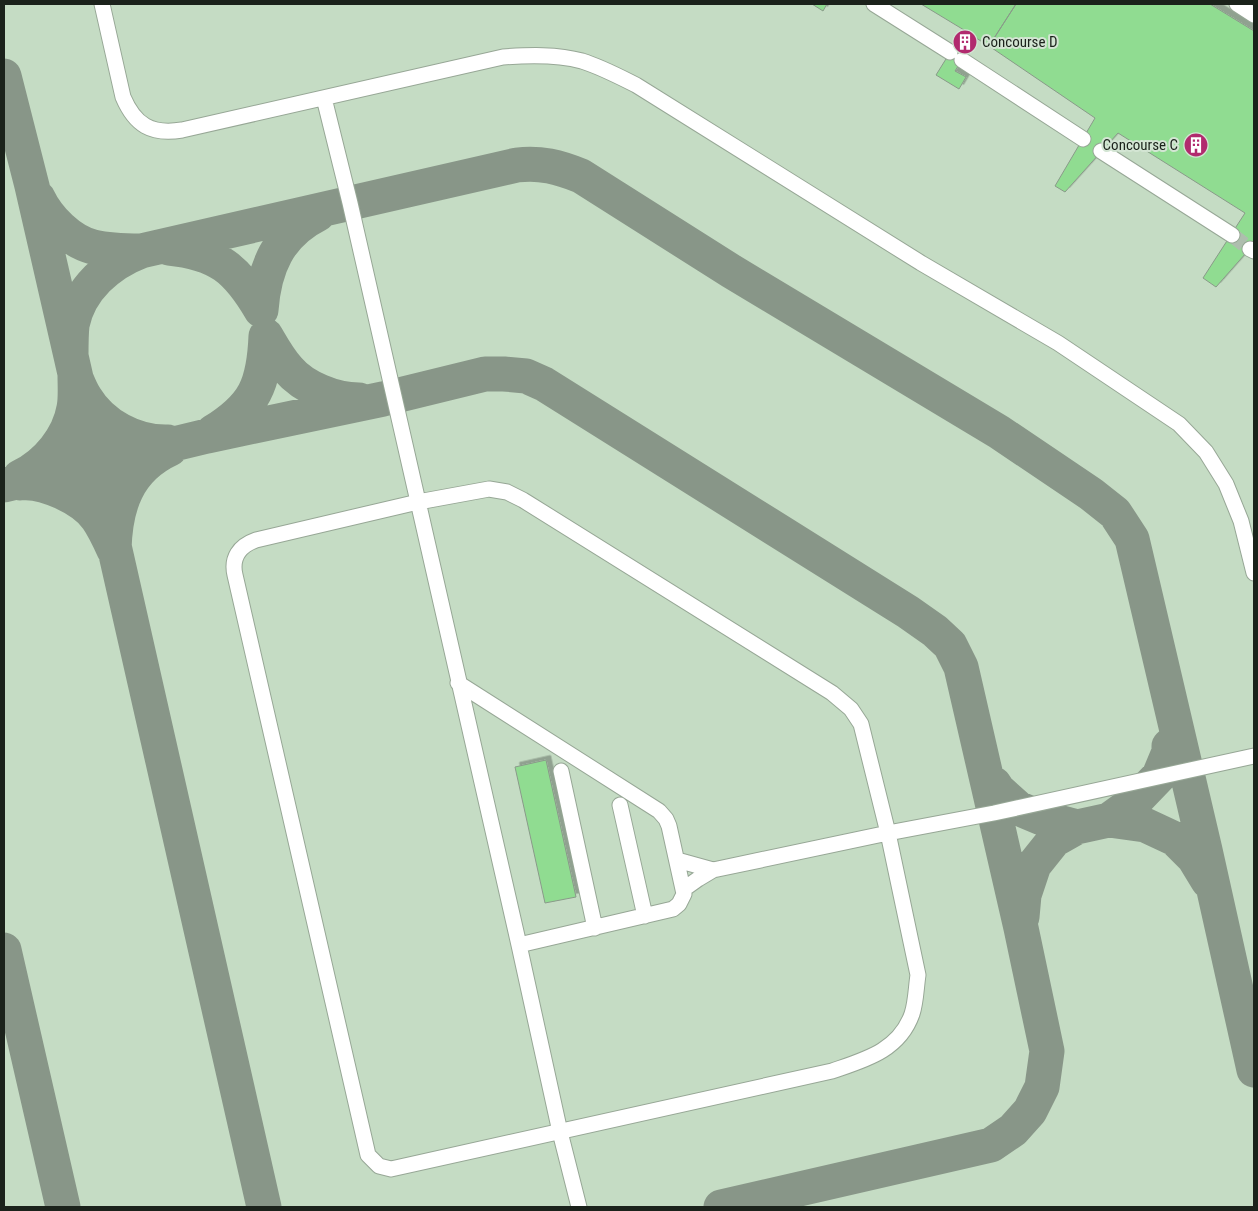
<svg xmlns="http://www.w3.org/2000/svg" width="1258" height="1211" viewBox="0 0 1258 1211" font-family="'Roboto Condensed',sans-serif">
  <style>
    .built { fill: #c5dcc4 }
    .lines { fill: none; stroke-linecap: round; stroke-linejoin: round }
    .taxiway { stroke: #889688; stroke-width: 35 }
    .building { fill: #90dc91; stroke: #899a89; filter: url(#shadow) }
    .minor-tunnel { stroke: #aebeae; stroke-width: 15; stroke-dasharray: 15 8; stroke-linecap: butt }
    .minor-casing { stroke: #97a796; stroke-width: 17 }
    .minor { stroke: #fff; stroke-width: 15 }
    .labels { text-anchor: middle; stroke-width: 4; stroke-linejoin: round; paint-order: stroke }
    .poi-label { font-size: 15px; fill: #1b221b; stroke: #d3e5d3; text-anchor: start }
  </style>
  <defs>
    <filter id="shadow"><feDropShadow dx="4.5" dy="-4.5" stdDeviation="0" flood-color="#0004"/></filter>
  </defs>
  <rect width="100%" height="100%" fill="#d3e5d3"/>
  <path class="built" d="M4,4H1254V1207H4Z"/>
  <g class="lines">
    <path class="taxiway" d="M4,76L32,186L71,356L264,1207
      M38,198C48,219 70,241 93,247C109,251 124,251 141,251
      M169,248C218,253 237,269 261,310
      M261,310C264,268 278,234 318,214
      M71,356C71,345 71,334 72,325C79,289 109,263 141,251L517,165C540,162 559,167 581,176L731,271L999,432L1091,494L1115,513L1132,539L1205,850L1254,1070
      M213,432C255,406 264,385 266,336C273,348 279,359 288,369C304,388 335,400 359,400
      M20,477C47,464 69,437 74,408C76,398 75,386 75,376C78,383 81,391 85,397C102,425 135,443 168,442
      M20,483C44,480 83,499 97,518C104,528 109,539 114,550C115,506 127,469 170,449
      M4,485L207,436L383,399L485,374H504L526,376L544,384L908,612L935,631L950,645L961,667L1021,928L1047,1051L1042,1087L1030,1111L1013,1130L991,1145L721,1207
      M994,784L998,790L1018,808L1039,817L1077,827L1109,820L1134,802L1159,776L1169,752V746
      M1022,917L1024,895L1034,865L1054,840L1077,827L1109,820L1145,825L1175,839L1194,858L1208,881
      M4,950L63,1207"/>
  </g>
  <path class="building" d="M812,4H827L823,11Z
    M921,4H1016L989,46L976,38L955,71L966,77L959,89L936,75L964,30Z
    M1016,4H1210L1254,31V244L1216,287L1203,278L1245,213L1118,133L1065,192L1055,186L1095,118L989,46Z
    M546,760L576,897L545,903L515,767Z"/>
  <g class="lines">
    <path class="minor-tunnel" d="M1232,235L1250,249"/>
    <defs>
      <path id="minor" d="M102,4L123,97C135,125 151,135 182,130L503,57C529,55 557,54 582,61C601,67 618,76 636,85L921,263L1058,343L1179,424L1206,452L1226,484L1241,521L1254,573
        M874,4L950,52
        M1237,4L1254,15
        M962,60L1083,139
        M324,98L350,203L519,945L560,1132L579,1207
        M1101,151L1232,235
        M1250,249L1254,251
        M489,489L507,492L523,500L832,693L851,709L861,724L888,833L918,975C916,988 916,1002 912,1014C899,1051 864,1060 832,1071L391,1169L379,1166L368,1155L235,575C231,558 239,546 256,540L418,502Z
        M458,683L659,811L666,819L669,826L684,894L679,904L673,909L519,945
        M561,771L595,928
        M620,805L645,916
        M677,860L713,870
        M684,889L698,879L713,870L888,833L994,813L1254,756"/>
    </defs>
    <use href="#minor" class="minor-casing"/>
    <use href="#minor" class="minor"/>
  </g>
  <defs>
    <symbol id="building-disc" viewBox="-11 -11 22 22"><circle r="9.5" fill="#b12a6e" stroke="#d3e5d3"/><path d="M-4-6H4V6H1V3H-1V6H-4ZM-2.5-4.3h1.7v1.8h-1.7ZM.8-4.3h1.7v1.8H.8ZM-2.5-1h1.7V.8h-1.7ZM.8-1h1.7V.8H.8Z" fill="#fff"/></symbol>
  </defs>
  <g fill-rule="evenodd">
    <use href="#building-disc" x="951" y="28" width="28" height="28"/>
    <use href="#building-disc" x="1182" y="131" width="28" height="28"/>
  </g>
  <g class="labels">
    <g class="poi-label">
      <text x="982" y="47">Concourse D</text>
      <text x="1178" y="150" text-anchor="end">Concourse C</text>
    </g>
  </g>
  <rect width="1258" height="1211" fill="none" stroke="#1b221b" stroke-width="10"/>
</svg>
